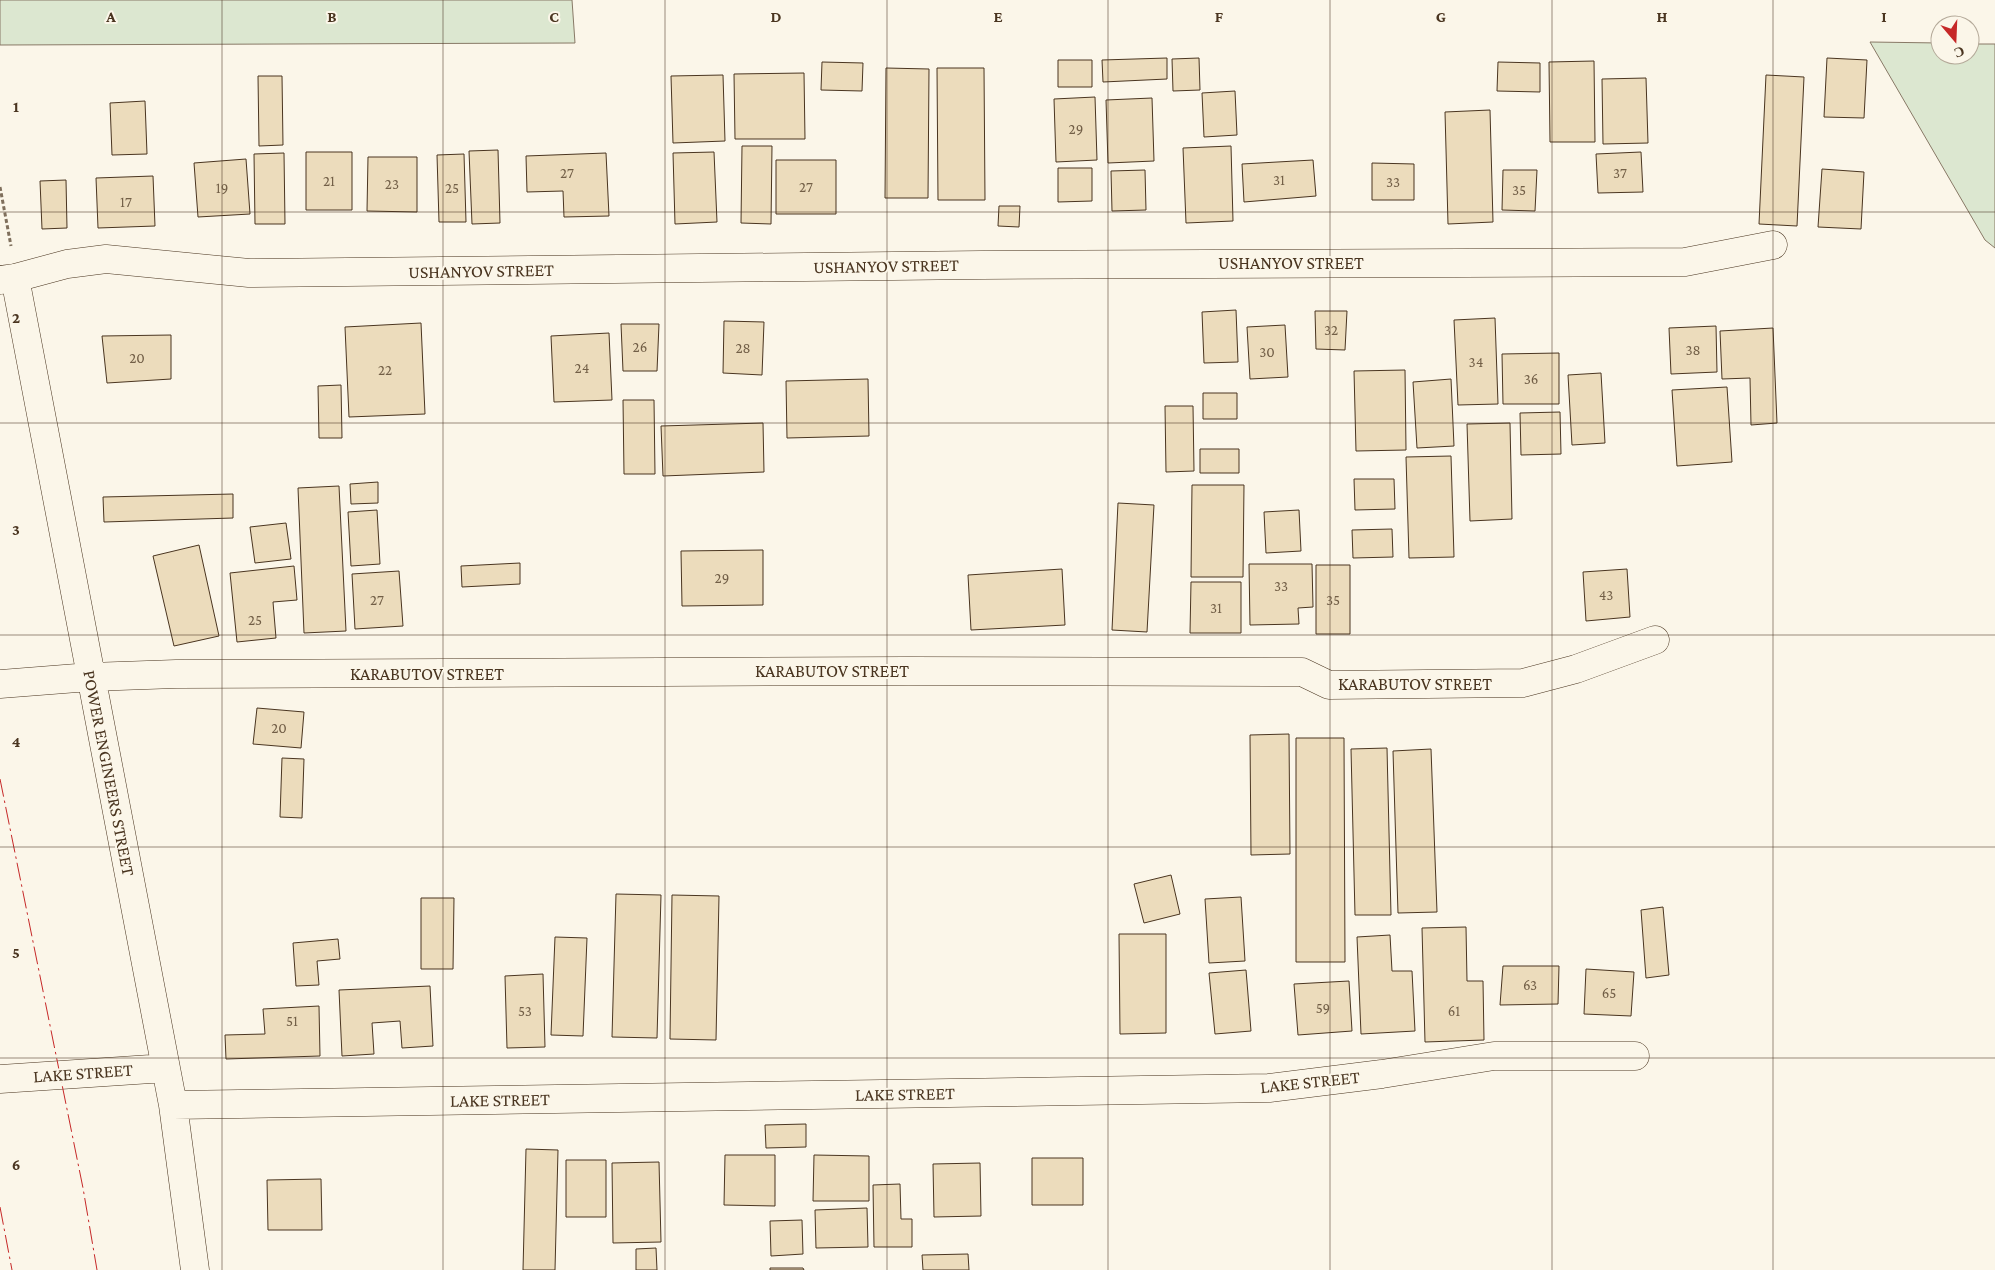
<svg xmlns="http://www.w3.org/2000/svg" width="1995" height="1270" viewBox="0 0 1995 1270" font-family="'Crimson Pro',serif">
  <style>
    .green { fill: #dce7d0; stroke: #887966 }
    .building { fill: #ecdcbc; stroke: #4a3520 }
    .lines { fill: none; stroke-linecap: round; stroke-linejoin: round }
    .minor-casing { stroke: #4a3520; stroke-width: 29 }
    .path { stroke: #7f6f5c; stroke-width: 3; stroke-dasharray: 4 2.5; stroke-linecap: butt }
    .minor { stroke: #fbf6e9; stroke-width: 28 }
    .power { stroke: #c62828; stroke-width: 1; stroke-dasharray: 18 4 2.5 4; stroke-linecap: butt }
    .grid { fill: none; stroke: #4a3520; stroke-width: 1; stroke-opacity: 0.55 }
    .labels { text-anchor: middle; stroke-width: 4; stroke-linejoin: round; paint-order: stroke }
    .number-label { font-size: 15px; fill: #725f47 }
    .street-label { font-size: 18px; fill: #4a3520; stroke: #fbf6e9 }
    .grid-label { font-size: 16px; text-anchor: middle; font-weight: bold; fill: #4a3520; stroke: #fbf6e9; stroke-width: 4; stroke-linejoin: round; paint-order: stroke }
  </style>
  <rect width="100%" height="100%" fill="#fbf6e9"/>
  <path class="green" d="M0,0H572L575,43L0,45Z
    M1870,42L1940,43V55H1970V44H1995V248L1985,240Z"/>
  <path class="building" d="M1167,58V79L1103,82L1102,60Z
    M1199,58L1200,90L1173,91L1172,59Z
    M1827,58L1867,60L1864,118L1824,117Z
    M1058,60H1092V87H1058Z
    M1594,61L1595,142H1550L1549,62Z
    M822,62L863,63L862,91L821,90Z
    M1498,62L1540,63V92L1497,91Z
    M886,68L929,69L928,198H885Z
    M937,68H984L985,200H938Z
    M804,73L805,139H735L734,74Z
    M723,75L725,141L673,143L671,76Z
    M1766,75L1804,77L1797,226L1759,224Z
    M258,76H282L283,145L259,146Z
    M1646,78L1648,143L1603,144L1602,79Z
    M1235,91L1237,135L1204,137L1202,93Z
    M1095,97L1097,160L1056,162L1054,99Z
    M1152,98L1154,161L1108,163L1106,100Z
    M145,101L147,154L112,155L110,103Z
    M1490,110L1493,222L1448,224L1445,112Z
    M742,146H772L771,224L741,223Z
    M1231,146L1233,221L1186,223L1183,148Z
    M498,150L500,223L472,224L469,151Z
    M306,152H352V210H306Z
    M714,152L717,222L675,224L673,153Z
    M1641,152L1643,192L1598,193L1596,154Z
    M284,153L285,224H255L254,154Z
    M606,153L609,216L564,217L563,191L527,192L526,156Z
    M464,154L466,222H439L437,155Z
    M368,157H417V212L367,211Z
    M246,159L250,214L198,217L194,163Z
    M776,160H836V214H776Z
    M1313,160L1316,196L1244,202L1242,164Z
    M1372,163L1414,164V200H1372Z
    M1058,168H1092V201L1058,202Z
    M1822,169L1864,172L1861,229L1818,227Z
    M1145,170L1146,210L1112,211L1111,171Z
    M1503,170H1537L1535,211L1502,210Z
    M153,176L155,226L98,228L96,178Z
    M66,180L67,228L42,229L40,181Z
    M999,206H1020L1019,227L998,226Z
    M1236,310L1238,362L1204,363L1202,312Z
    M1315,311H1347L1345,350L1316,349Z
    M1495,318L1498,404L1458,405L1454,320Z
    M724,321L764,322L762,375L723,373Z
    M421,323L425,414L349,417L345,327Z
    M621,324H659L657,371H623Z
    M1285,325L1288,377L1250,379L1247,327Z
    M1716,326L1717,372L1671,374L1669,328Z
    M1773,328L1777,423L1751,425L1750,378L1722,379L1720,331Z
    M609,333L612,400L554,402L551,336Z
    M171,335V379L107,383L102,336Z
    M1559,353V404H1503L1502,354Z
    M1405,370L1406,450L1356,451L1354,371Z
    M1601,373L1605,443L1572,445L1568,375Z
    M868,379L869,436L787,438L786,381Z
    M1451,379L1454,446L1417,448L1413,382Z
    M341,385L342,438H319L318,386Z
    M1727,387L1732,462L1677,466L1672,390Z
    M1203,393H1237V419H1203Z
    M623,400H654L655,474H624Z
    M1165,406H1193L1194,471L1166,472Z
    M1560,412L1561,454L1521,455L1520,413Z
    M763,423L764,472L663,476L661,426Z
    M1510,423L1512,519L1470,521L1467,424Z
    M1200,449H1239V473H1200Z
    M1451,456L1454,557L1409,558L1406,457Z
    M1354,479H1394L1395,509L1355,510Z
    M378,482V503L351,504L350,484Z
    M1192,485H1244L1243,577H1191Z
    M339,486L346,631L304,633L298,488Z
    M233,494V518L104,522L103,497Z
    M1118,503L1154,505L1147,632L1112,630Z
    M377,510L380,564L351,566L348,512Z
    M1299,510L1301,551L1266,553L1264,512Z
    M286,523L291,559L255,563L250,527Z
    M1392,529L1393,557L1353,558L1352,530Z
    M199,545L219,636L174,646L153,556Z
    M763,550V605L682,606L681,551Z
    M520,563V584L462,587L461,566Z
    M1249,564H1312L1313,607L1298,608L1299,624L1250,625Z
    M1316,565H1350V634H1316Z
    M294,566L297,600L273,602L276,638L237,642L230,573Z
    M1062,569L1065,625L971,630L968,575Z
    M1627,569L1630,617L1586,621L1583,572Z
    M399,571L403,626L355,629L352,574Z
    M1191,582H1241V633H1190Z
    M257,708L304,712L301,748L253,744Z
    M1289,734L1290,854L1251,855L1250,735Z
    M1296,738H1344L1345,962H1296Z
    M1387,748L1391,915H1355L1351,749Z
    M1431,749L1437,912L1398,913L1393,751Z
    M282,758L304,759L302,818L280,817Z
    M1171,875L1180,914L1144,923L1134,884Z
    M616,894L661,895L657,1038L612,1037Z
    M672,895L719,896L716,1040L670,1039Z
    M1241,897L1245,961L1209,963L1205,899Z
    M421,898H454L453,969H421Z
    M1663,907L1669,975L1646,978L1641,910Z
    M1466,927L1467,981H1483L1484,1040L1425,1042L1422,928Z
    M1119,934H1166V1033L1120,1034Z
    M1390,935L1392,971H1412L1415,1031L1361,1034L1357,937Z
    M555,937L587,938L583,1036L551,1035Z
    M338,939L340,959L317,961L319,985L296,986L293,943Z
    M1503,966H1559L1558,1004L1500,1005Z
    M1586,969L1634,972L1631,1016L1584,1014Z
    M1246,970L1251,1031L1215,1034L1209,973Z
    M543,974L545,1047L507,1048L505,976Z
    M1349,981L1352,1031L1298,1035L1294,984Z
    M430,986L433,1046L402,1048L400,1021L372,1023L374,1054L342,1056L339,990Z
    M319,1006L320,1056L226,1059L225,1035L265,1034L263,1009Z
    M806,1124V1147L766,1148L765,1125Z
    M526,1149L558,1150L555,1270H523Z
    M725,1155H775V1206L724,1205Z
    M814,1155L869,1156V1201H813Z
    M1032,1158H1083V1205H1032Z
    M566,1160H606V1217H566Z
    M659,1162L661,1242L613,1243L612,1163Z
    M980,1163L981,1216L934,1217L933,1164Z
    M321,1179L322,1230H268L267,1180Z
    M900,1184L901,1219H912V1247H874L873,1185Z
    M867,1208L868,1247L816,1248L815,1210Z
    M802,1220L803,1254L771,1256L770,1221Z
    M656,1248L657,1270H636V1249Z
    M968,1254L969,1270H923L922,1255Z
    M770,1268H803L804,1270H770Z"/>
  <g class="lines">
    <defs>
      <path id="minor" d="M15,278L173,1105L195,1270
        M0,280L15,278L67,264L106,259L249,273L981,265L1685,262L1773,245
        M0,684L90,677L176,674L908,671L1302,672L1329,685L1523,683L1576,669L1655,640
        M0,1079L166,1068
        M173,1105L1269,1088L1382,1074L1494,1056H1635"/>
    </defs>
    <use href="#minor" class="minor-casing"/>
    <path class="path" d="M0,187L11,246"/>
    <use href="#minor" class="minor"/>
    <path class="power" d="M0,779L83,1188L97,1270
      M0,1207L12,1270"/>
  </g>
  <path class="grid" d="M222,0V1270M443,0V1270M665,0V1270M887,0V1270M1108,0V1270M1330,0V1270M1552,0V1270M1773,0V1270M0,212H1995M0,423H1995M0,635H1995M0,847H1995M0,1058H1995"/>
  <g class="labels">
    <g class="number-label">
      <text x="1076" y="134">29</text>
      <text x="567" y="178">27</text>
      <text x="1620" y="178">37</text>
      <text x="1279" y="185">31</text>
      <text x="329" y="186">21</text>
      <text x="1393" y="187">33</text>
      <text x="392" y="189">23</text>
      <text x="806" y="192">27</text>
      <text x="222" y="193">19</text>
      <text x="452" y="193">25</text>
      <text x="1519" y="195">35</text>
      <text x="126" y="207">17</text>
      <text x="1331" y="335">32</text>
      <text x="640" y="352">26</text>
      <text x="743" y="353">28</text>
      <text x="1693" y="355">38</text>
      <text x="1267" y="357">30</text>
      <text x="137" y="363">20</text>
      <text x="1476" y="367">34</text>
      <text x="582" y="373">24</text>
      <text x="385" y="375">22</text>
      <text x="1531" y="384">36</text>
      <text x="722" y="583">29</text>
      <text x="1281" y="591">33</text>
      <text x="1606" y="600">43</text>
      <text x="377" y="605">27</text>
      <text x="1333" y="605">35</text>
      <text x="1216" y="613">31</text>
      <text x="255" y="625">25</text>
      <text x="279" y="733">20</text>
      <text x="1530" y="990">63</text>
      <text x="1609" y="998">65</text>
      <text x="1323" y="1013">59</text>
      <text x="525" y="1016">53</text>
      <text x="1454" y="1016">61</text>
      <text x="292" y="1026">51</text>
    </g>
    <g class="street-label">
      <text x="1291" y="269">USHANYOV STREET</text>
      <text transform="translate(886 266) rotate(-1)" y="6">USHANYOV STREET</text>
      <text transform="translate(481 271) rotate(-1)" y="6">USHANYOV STREET</text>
      <text x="832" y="677">KARABUTOV STREET</text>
      <text x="427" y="680">KARABUTOV STREET</text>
      <text x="1415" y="690">KARABUTOV STREET</text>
      <text transform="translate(109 773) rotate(79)" y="6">POWER ENGINEERS STREET</text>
      <text transform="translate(83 1073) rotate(-4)" y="6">LAKE STREET</text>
      <text transform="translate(1310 1082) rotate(-6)" y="6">LAKE STREET</text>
      <text transform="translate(905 1094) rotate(-1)" y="6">LAKE STREET</text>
      <text transform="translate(500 1100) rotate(-1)" y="6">LAKE STREET</text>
    </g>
  </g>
  <g class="grid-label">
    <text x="111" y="22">A</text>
    <text x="332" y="22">B</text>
    <text x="554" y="22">C</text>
    <text x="776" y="22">D</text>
    <text x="998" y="22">E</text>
    <text x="1219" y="22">F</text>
    <text x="1441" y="22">G</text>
    <text x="1662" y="22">H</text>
    <text x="1884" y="22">I</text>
    <text x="16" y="112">1</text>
    <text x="16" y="323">2</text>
    <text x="16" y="535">3</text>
    <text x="16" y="747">4</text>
    <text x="16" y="958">5</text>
    <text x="16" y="1170">6</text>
  </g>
  <g transform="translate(1955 40) rotate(161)"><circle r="24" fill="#fbf6e9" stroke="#b4a999"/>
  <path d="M0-4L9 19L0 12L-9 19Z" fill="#c62828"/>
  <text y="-8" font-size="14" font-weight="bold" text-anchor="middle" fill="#4a3520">С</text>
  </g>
</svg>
